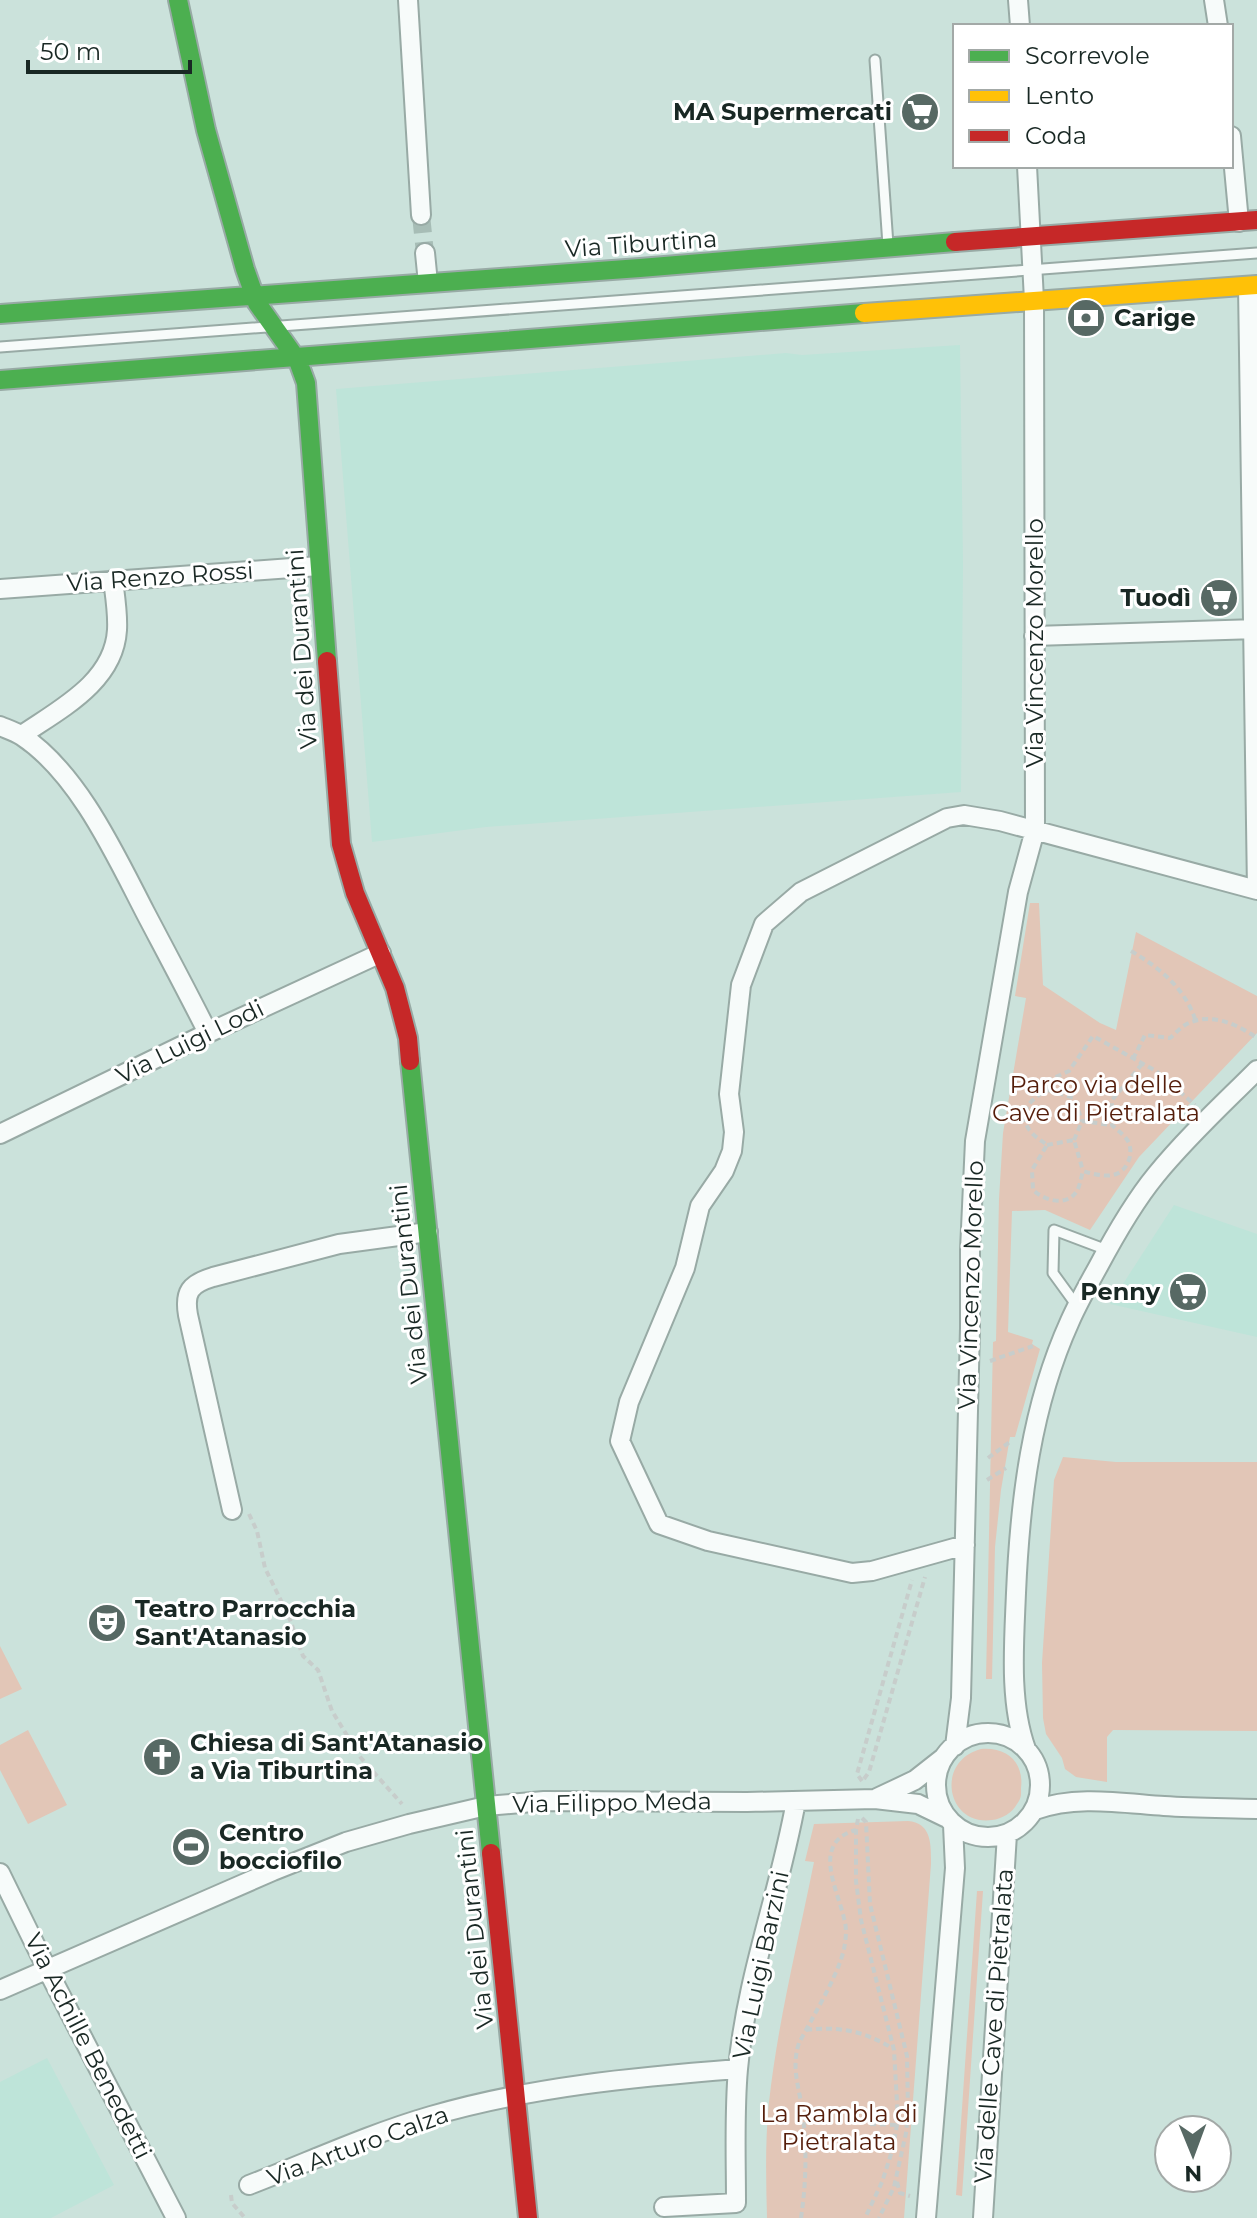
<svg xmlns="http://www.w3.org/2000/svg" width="1257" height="2218" viewBox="0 0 1257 2218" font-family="Montserrat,sans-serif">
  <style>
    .built { fill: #bee4d9 }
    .green { fill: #e2c6b7 }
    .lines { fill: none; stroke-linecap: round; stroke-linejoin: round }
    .street-tunnel { stroke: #a7bdb6; stroke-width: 18; stroke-dasharray: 18 9; stroke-linecap: butt }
    .lane-casing { stroke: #98aaa5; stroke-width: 13 }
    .street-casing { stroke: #98aaa5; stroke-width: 22 }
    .fast-casing { stroke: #98aaa5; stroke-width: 22 }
    .slow-casing { stroke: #98aaa5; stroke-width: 22 }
    .jam-casing { stroke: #98aaa5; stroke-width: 22 }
    .path { stroke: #c7cdcb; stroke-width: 4; stroke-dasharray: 6 4; stroke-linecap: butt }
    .lane { stroke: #f7fbfa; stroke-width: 9 }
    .street { stroke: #f7fbfa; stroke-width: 18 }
    .fast { stroke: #4caf50; stroke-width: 18 }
    .slow { stroke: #ffc107; stroke-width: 18 }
    .jam { stroke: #c62828; stroke-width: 18 }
    .labels { text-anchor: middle; stroke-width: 6; stroke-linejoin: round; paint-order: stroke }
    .poi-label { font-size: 24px; font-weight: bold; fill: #192824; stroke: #fff; text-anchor: start }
    .street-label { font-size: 24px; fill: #192824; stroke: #fff }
    .park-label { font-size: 24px; fill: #551e0b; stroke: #fff }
  </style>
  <rect width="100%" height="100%" fill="#cbe2db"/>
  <path class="built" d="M960,345L963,564L961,792L486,827L372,842L336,389L786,353L802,355Z
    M1174,1205L1257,1234V1337L1110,1304Z
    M47,2058L114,2185L51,2218H0V2082Z"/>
  <path class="green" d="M1030,903H1039L1043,985L1100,1023L1116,1030L1136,932L1257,996V1033L1139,1157L1090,1230L1045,1210L1012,1211L1008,1332L1033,1340L1032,1344L1040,1349L1015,1437H1010L1001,1490L995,1547L992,1679H986L993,1342L996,1341L999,1199L1003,1133L1026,998L1015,996Z
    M1063,1457L1116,1462H1257V1731L1113,1730L1107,1737V1782L1076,1777L1065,1769L1062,1758L1046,1734L1043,1718L1042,1663L1054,1480Z
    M0,1646L22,1689L0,1699Z
    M28,1730L67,1805L28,1824L0,1770V1745Z
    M981,1749C1009,1747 1024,1764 1021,1788C1021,1793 1022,1798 1017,1804C1012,1813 1002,1819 992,1820C946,1826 935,1761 981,1749Z
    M908,1821C932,1823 931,1845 931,1864L904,2218H767C766,2179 765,2141 769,2102C778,2021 798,1942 814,1862L805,1861L814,1824Z
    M977,1891H983L962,2196L956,2195Z"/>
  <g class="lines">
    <path class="street-tunnel" d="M421,215L425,253"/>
    <defs>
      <path id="lane" d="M875,60L888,245
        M0,347L1257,253
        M1077,1306L1053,1273L1054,1230L1107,1250"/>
      <path id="street" d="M408,0L421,215
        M1018,0L1020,26
        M1214,0L1218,26
        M1231,136L1239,222
        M425,253L428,283
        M1248,286L1257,890
        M0,589L319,566
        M1034,636L1257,629
        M0,726C7,729 16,732 22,736C78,773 115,854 145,912C166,952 188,993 208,1033
        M22,735C60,709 114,682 117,630C118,613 115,596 113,580
        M0,1134L208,1033L381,953
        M232,1510L188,1315C184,1292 190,1284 213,1277L339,1244L428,1232
        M965,1545L872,1571L852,1573L708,1541L659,1524L620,1441L629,1402L685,1268L700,1206L724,1171L732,1151L734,1132L729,1094L741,985L764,924L801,892L947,818L964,815L1000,821L1257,890
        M936 1785a52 52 0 1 1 104 0a52 52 0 1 1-104 0Z
        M955,1746L961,1698L970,1328V1250L975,1141L1018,892L1035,830L1034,300L1027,166
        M1026,1749C1009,1702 1014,1644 1016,1593C1020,1500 1031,1407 1070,1321C1078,1303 1088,1285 1098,1267C1115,1235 1133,1203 1156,1175C1187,1137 1223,1104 1257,1070
        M877,1798L915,1780L943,1758
        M1035,1810C1076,1795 1121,1803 1164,1806C1195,1808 1226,1808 1257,1809
        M0,1873L47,1969L176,2218
        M0,1990L273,1871L346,1842L409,1824L486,1806L544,1801L747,1802L875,1799L918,1804L947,1818
        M249,2185C309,2162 369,2134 431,2116C530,2087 635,2077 738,2069
        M664,2207L736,2203C736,2158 734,2113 738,2069C746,1978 780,1891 796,1801
        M926,2218L955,1868L953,1825
        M983,2218L1007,1834"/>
      <path id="fast" d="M178,0L206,130L245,269L257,303L298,361L306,383L327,661
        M0,314L640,268L955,242
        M0,380L864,313
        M410,1061L491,1853"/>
      <path id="slow" d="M864,313L1257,285"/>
      <path id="jam" d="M955,242L1257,220
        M327,661L341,844L355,893L395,988L408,1038L410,1061
        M491,1853L528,2218"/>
    </defs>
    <use href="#lane" class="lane-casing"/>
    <use href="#street" class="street-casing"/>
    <use href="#fast" class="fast-casing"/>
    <use href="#slow" class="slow-casing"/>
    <use href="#jam" class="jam-casing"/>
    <path class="path" d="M1131,951C1160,968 1186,989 1196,1022
      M1133,1059L1145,1035L1170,1038C1175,1034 1180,1028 1185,1025C1209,1011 1237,1024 1257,1038
      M1142,1064L1112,1100V1125C1118,1131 1125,1135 1129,1143C1131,1149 1131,1156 1128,1162C1120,1181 1099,1176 1083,1171C1081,1178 1080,1185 1077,1191C1067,1207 1045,1201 1033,1190L1032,1170L1047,1145C1042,1141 1035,1137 1031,1132C1015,1113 1031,1098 1048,1090L1049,1080L1069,1071L1093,1036L1156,1071L1195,1105
      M1048,1090L1074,1098L1082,1121
      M1074,1140L1082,1121L1111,1125
      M1047,1145L1074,1140L1083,1171
      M990,1361L1033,1346
      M988,1458L1011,1441
      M987,1480L1006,1468
      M249,1514L257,1531L265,1568L289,1617L303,1656L318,1670L332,1711L361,1758L402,1804
      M864,1779L869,1772L925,1577
      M862,1781L857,1774L912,1580
      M862,1818L866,1822L870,1904L907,2056L908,2113L906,2133L894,2187L879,2218
      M858,1819L856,1830V1881L861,1920L894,2050L898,2120L892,2151L882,2182L865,2218
      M806,2030C838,2026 864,2031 892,2048
      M870,2124L897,2125
      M897,2182L900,2193L910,2196
      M231,2195L232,2203L245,2218
      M801,2218C806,2184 807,2151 803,2117C801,2091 790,2070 799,2043C812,2018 838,1976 844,1949C846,1939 847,1928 844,1918C837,1888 811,1842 856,1830"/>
    <use href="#lane" class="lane"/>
    <use href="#street" class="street"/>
    <use href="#fast" class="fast"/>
    <use href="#slow" class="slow"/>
    <use href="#jam" class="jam"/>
  </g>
  <defs>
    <symbol id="supermarket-disc" viewBox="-11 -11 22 22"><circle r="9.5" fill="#576964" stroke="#fff"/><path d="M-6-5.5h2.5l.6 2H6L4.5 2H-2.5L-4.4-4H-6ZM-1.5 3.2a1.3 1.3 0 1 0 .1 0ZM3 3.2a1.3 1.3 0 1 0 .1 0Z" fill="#fff"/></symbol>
    <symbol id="bank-disc" viewBox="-11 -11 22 22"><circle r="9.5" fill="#576964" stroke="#fff"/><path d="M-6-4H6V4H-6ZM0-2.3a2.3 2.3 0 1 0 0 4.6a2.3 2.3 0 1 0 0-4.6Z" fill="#fff"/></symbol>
    <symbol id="theatre-disc" viewBox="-11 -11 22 22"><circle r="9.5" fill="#576964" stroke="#fff"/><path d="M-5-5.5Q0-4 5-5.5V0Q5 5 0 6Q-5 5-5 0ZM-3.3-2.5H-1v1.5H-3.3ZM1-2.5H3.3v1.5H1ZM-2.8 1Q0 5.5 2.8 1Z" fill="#fff"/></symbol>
    <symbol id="church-disc" viewBox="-11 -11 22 22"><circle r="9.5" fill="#576964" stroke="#fff"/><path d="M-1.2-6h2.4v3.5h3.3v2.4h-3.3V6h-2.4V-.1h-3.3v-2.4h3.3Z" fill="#fff"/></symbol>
    <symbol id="stadium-disc" viewBox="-11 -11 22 22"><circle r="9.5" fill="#576964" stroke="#fff"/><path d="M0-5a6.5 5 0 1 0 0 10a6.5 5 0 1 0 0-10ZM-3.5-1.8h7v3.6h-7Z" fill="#fff"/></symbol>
  </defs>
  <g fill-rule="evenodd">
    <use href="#supermarket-disc" x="898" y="90" width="44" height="44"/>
    <use href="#bank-disc" x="1064" y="296" width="44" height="44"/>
    <use href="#supermarket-disc" x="1197" y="576" width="44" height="44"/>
    <use href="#supermarket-disc" x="1166" y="1270" width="44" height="44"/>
    <use href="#theatre-disc" x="85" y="1601" width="44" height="44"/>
    <use href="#church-disc" x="140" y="1735" width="44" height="44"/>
    <use href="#stadium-disc" x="169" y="1825" width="44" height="44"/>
  </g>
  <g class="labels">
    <g class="poi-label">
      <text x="892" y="120" text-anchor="end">MA Supermercati</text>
      <text x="1114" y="326">Carige</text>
      <text x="1191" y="606" text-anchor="end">Tuodì</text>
      <text x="1160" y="1300" text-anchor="end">Penny</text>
      <text x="135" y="1617">Teatro Parrocchia<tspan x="135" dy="28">Sant'Atanasio</tspan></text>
      <text x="190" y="1751">Chiesa di Sant'Atanasio<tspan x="190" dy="28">a Via Tiburtina</tspan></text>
      <text x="219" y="1841">Centro<tspan x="219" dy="28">bocciofilo</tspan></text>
    </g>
    <g class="street-label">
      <text transform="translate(641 244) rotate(-4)" y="8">Via Tiburtina</text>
      <text transform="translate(160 577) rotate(-4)" y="8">Via Renzo Rossi</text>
      <text transform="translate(1035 643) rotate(-90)" y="8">Via Vincenzo Morello</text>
      <text transform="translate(302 649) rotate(-94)" y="8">Via dei Durantini</text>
      <text transform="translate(190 1042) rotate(-26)" y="8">Via Luigi Lodi</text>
      <text transform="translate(409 1284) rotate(-96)" y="8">Via dei Durantini</text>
      <text transform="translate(971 1285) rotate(-88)" y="8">Via Vincenzo Morello</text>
      <text transform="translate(612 1803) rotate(-1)" y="8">Via Filippo Meda</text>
      <text transform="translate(475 1929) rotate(-96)" y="8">Via dei Durantini</text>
      <text transform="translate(761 1965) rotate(-78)" y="8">Via Luigi Barzini</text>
      <text transform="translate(994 2026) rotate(-86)" y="8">Via delle Cave di Pietralata</text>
      <text transform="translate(88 2046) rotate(63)" y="8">Via Achille Benedetti</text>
      <text transform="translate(358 2146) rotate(-20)" y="8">Via Arturo Calza</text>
    </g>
    <g class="park-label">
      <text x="1096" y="1093">Parco via delle<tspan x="1096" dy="28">Cave di Pietralata</tspan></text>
      <text x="839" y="2122">La Rambla di<tspan x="839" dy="28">Pietralata</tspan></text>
    </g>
  </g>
  <rect x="953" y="24" width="280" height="144" fill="#ffffff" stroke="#a3a9a7" stroke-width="2"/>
  <rect x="969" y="50" width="40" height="12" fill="#4caf50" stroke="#a3a9a7" stroke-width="2"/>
  <text x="1025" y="64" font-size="24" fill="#192824">Scorrevole</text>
  <rect x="969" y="90" width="40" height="12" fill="#ffc107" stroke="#a3a9a7" stroke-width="2"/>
  <text x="1025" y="104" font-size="24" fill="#192824">Lento</text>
  <rect x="969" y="130" width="40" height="12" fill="#c62828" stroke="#a3a9a7" stroke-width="2"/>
  <text x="1025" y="144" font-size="24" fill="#192824">Coda</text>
  <g transform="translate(1193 2154) rotate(179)"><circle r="38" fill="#ffffff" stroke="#a3a9a7" stroke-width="2"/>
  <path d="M0-6L14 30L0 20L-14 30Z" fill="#576964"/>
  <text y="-12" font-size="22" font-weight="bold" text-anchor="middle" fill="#192824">N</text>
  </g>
  <path d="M28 60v12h162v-12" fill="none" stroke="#192824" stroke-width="4"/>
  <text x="40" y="60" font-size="24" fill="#192824" stroke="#ffffff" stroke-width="6" paint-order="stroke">50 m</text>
</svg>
